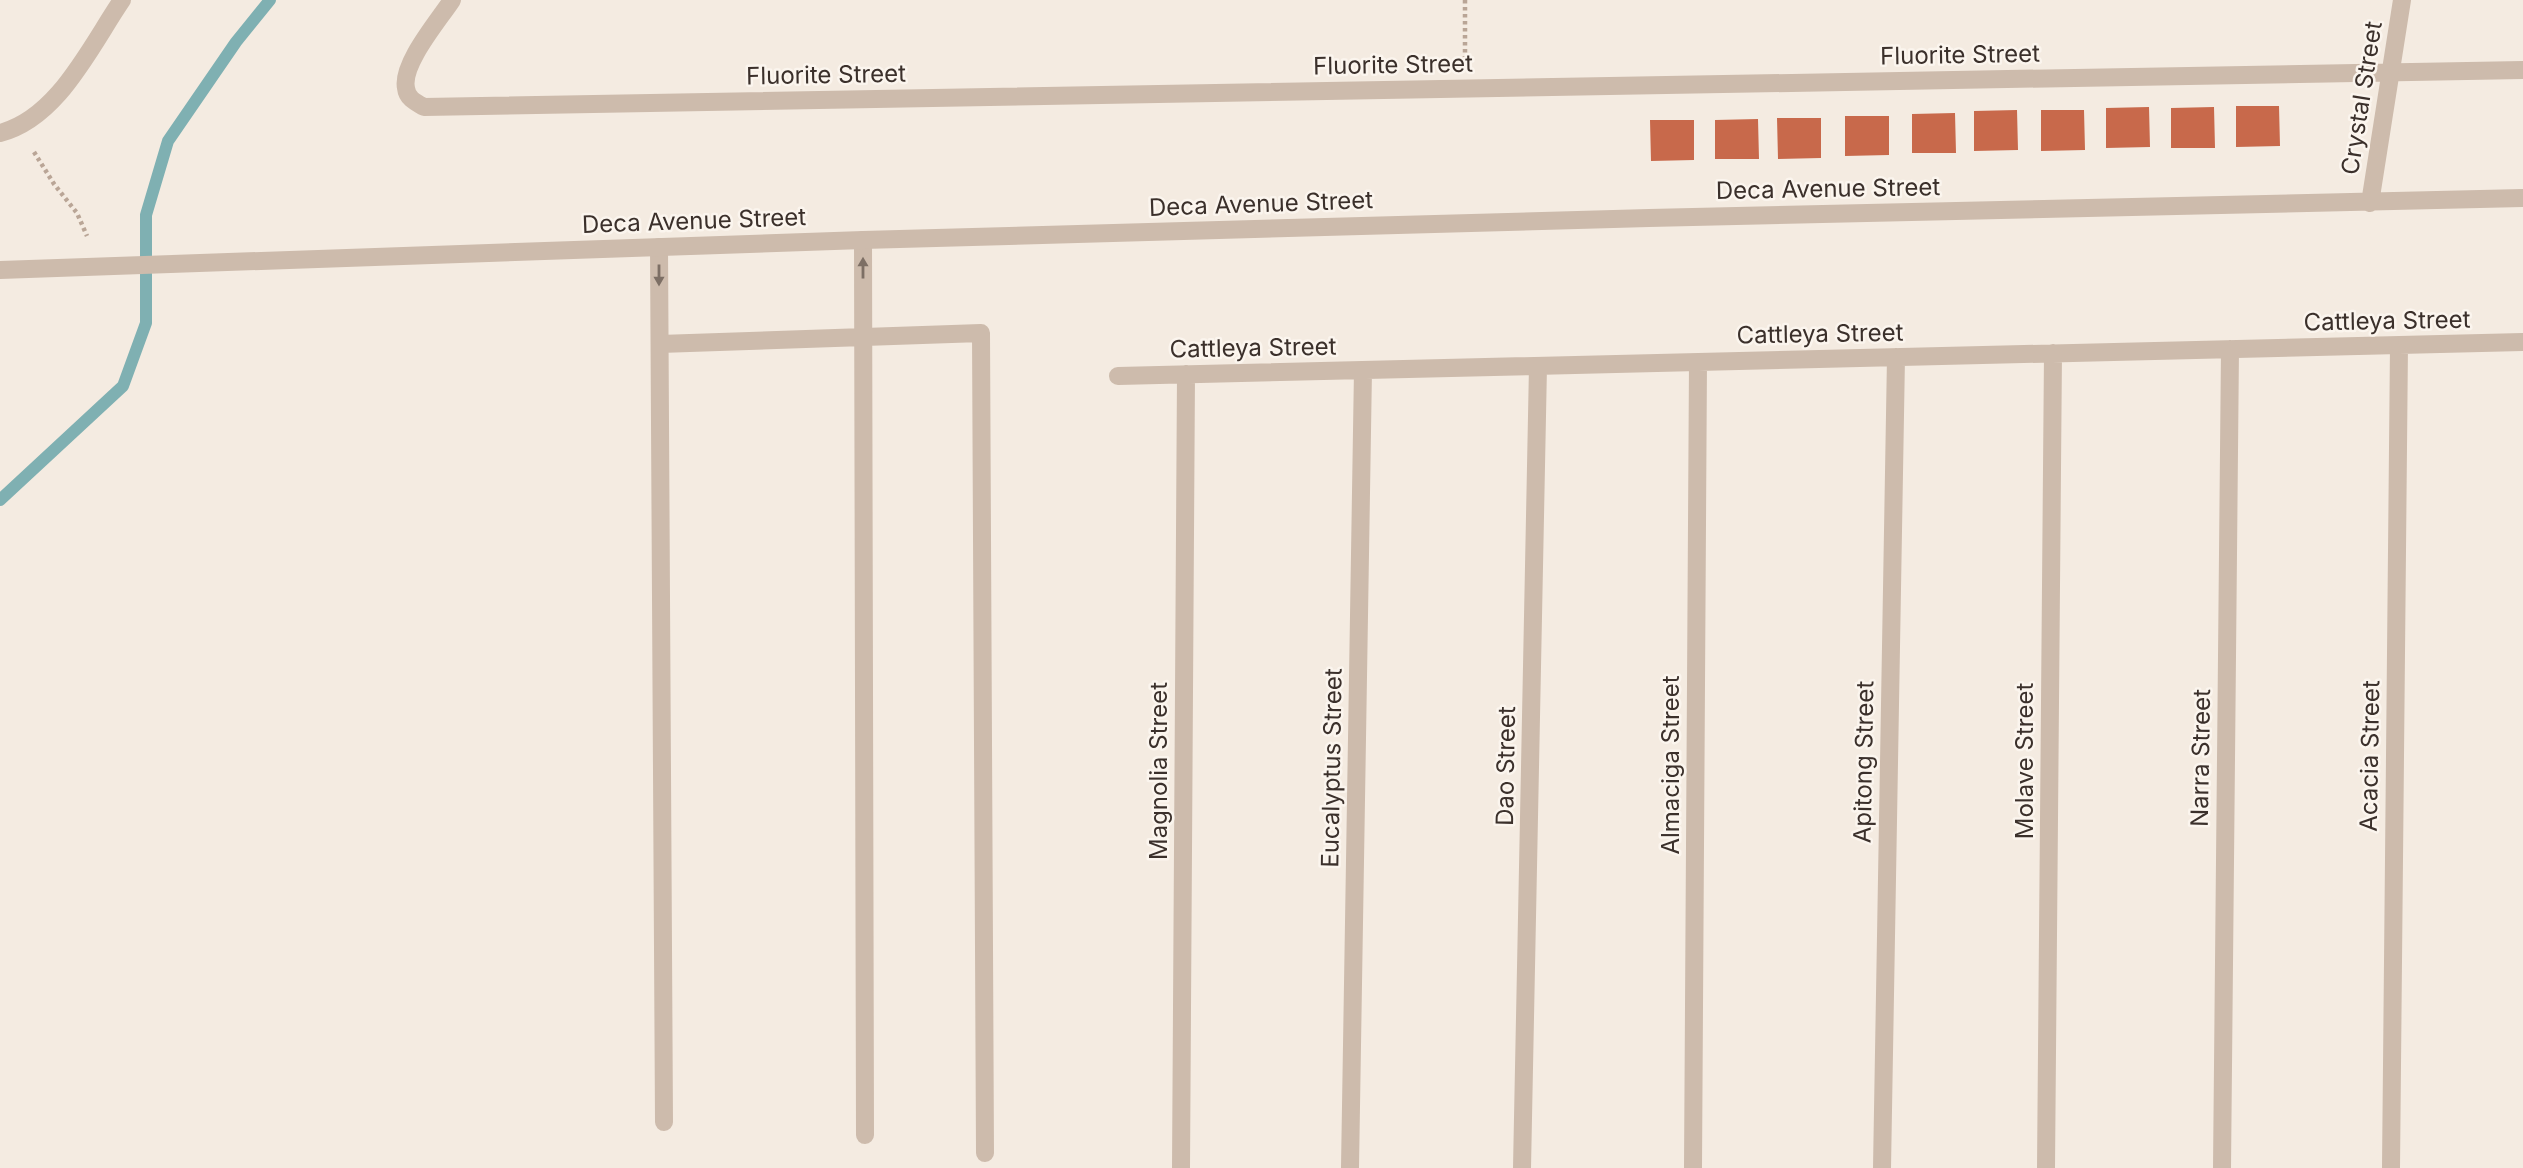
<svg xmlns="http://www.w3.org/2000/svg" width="2523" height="1168" viewBox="0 0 2523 1168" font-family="Inter,sans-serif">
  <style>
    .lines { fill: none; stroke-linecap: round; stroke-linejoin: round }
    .stream { stroke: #7fb0b2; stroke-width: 12 }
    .building { fill: #c8694b }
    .path { stroke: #b9a596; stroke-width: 4.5; stroke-dasharray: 3.5 3.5; stroke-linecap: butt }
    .service { stroke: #cdbbac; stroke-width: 18 }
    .minor { stroke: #cdbbac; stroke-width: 18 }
    .oneway { fill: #7d6f65 }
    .labels { text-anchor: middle; stroke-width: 5; stroke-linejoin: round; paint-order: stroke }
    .street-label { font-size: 24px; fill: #3b302b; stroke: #fbf5ee }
  </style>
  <rect width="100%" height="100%" fill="#f4ebe1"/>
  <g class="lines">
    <path class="stream" d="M0,500L123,386L146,323V215L168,141L236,42L270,0"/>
  </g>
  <path class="building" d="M2236,106H2279L2280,146L2236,147Z
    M2149,107L2150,147L2106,148V108Z
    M2214,107L2215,148H2171V108Z
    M2017,110L2018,150L1974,151V111Z
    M2041,110H2084L2085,150L2041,151Z
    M1955,113L1956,153H1912V114Z
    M1845,116H1889V155L1845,156Z
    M1777,118H1821V158L1778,159Z
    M1758,119L1759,159H1715V120Z
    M1650,120H1694V160L1651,161Z"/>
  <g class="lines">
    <path class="path" d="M1465,0V59
      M34,152L54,184L77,213L87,236"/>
    <path class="service" d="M863,240L865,1135
      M659,247L664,1122
      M660,344L981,333L985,1153"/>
    <path class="minor" d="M452,0C439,20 401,64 406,88C407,98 415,102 424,107L2523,70
      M0,133C58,118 90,47 122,0
      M2370,203L2402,0
      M0,270L863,240L1649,218L2523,198
      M1118,376L2523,342
      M1181,1168L1186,374
      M1350,1168L1363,370
      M1522,1168L1538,366
      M1693,1168L1698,362
      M1882,1168L1896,357
      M2046,1168L2053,353
      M2222,1168L2230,349
      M2391,1168L2399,345"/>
  </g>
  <defs><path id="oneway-solid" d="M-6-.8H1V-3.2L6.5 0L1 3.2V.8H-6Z" transform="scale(1.75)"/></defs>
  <g class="oneway">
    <use href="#oneway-solid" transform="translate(863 268) rotate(-90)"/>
    <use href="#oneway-solid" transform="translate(659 275) rotate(90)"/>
  </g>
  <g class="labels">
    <g class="street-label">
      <text transform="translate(1960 55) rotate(-1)" y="8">Fluorite Street</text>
      <text transform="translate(1393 65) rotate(-1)" y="8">Fluorite Street</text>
      <text transform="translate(826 75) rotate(-1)" y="8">Fluorite Street</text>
      <text transform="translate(2362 98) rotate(-81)" y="8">Crystal Street</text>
      <text transform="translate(1828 189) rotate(-1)" y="8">Deca Avenue Street</text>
      <text transform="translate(1261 204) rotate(-2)" y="8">Deca Avenue Street</text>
      <text transform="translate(694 221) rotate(-2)" y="8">Deca Avenue Street</text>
      <text transform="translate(2387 321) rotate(-1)" y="8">Cattleya Street</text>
      <text transform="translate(1820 334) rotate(-1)" y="8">Cattleya Street</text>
      <text transform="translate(1253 348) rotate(-1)" y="8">Cattleya Street</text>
      <text transform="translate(2370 756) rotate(-89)" y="8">Acacia Street</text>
      <text transform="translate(2201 758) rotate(-89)" y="8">Narra Street</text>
      <text transform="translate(2025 761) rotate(-90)" y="8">Molave Street</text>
      <text transform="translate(1864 762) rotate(-89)" y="8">Apitong Street</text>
      <text transform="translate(1671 765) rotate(-90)" y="8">Almaciga Street</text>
      <text transform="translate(1506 766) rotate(-89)" y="8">Dao Street</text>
      <text transform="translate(1332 768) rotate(-89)" y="8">Eucalyptus Street</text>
      <text transform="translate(1159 771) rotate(-90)" y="8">Magnolia Street</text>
    </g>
  </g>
</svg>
